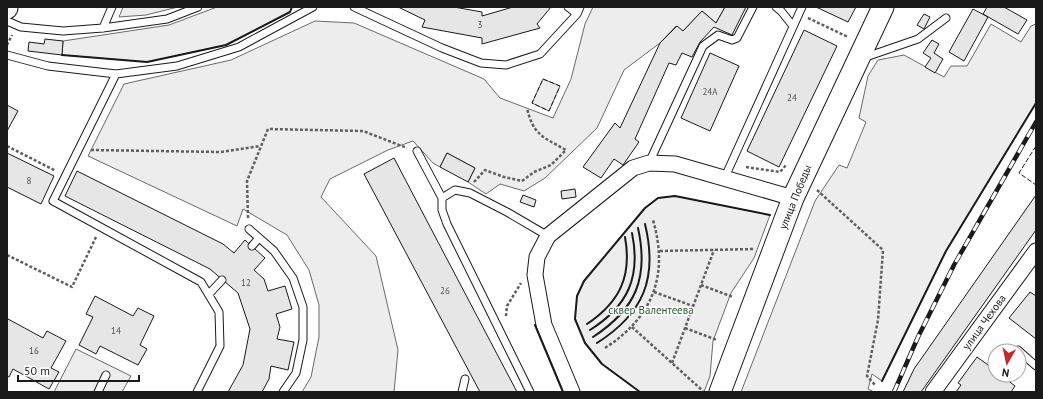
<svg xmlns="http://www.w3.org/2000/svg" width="1043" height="399" viewBox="0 0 1043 399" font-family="'PT Sans',sans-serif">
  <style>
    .built { fill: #ededed; stroke: #6a6a6a }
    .building { fill: #e6e6e6; stroke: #1a1a1a }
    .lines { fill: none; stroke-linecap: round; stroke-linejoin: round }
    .lane-casing { stroke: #1a1a1a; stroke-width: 9 }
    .street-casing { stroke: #1a1a1a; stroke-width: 17 }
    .secondary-casing { stroke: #1a1a1a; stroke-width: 23 }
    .path { stroke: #5f5f5f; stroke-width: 2.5; stroke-dasharray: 3 2; stroke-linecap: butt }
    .lane { stroke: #fff; stroke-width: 7 }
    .street { stroke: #fff; stroke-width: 15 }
    .secondary { stroke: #fff; stroke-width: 21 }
    .rail-casing { stroke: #1a1a1a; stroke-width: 4.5 }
    .rail { stroke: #fff; stroke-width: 3; stroke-dasharray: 9; stroke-linecap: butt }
    .fence { stroke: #1a1a1a; stroke-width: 1; stroke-dasharray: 5 2; stroke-linecap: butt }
    .wall { stroke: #1a1a1a; stroke-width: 2 }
    .labels { text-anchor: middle; stroke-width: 3; stroke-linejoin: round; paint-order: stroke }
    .number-label { font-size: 9px; fill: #4d4d4d }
    .street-label { font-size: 11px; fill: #1a1a1a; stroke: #fff }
    .park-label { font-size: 11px; fill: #2b5a34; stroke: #fff }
  </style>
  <rect width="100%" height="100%" fill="#fff"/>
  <path class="built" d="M123,7H178L146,15L119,17Z
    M217,7H292L290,12L226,45L147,62L62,55L63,41L169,25Z
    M593,7H725L716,23L702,11L683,31L676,26L660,43L624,70L597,128L545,178L524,191L500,184L486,194L468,182L475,168L447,153L440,167L433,163L413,141L388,150L330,179L321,197L376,256L398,350L394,392H302L311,377L319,337V305L309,270L287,235L243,209L237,226L88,156L124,84L231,60L315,21L354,23L484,79L500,98L553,118L571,79L585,24Z
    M991,24L1021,42L1031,26L1036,24V103L946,251L882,381L872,374L868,389L874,392H741L815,201L839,165L847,168L866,122L859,118L868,76L878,60L904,55L944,77L951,66H967Z
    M543,79L560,86L549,111L532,103Z
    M675,196L770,215L754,258L731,293L713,341L710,376L704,392H640L602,364L585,343L575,319L577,296L584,281L645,208L658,198Z
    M76,349L131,376L122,392H54Z"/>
  <path class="building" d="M398,7H454L482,12V16L513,7H551L537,24L540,28L482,44V38L422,27L425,20Z
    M725,7H746L732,35L714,27L700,42L692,57L682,53L676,65L669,63L635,139L639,142L623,165L614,159L601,178L583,167L615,123L620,128L660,43L677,26L683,31L702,11L716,23Z
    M816,7H856L848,22Z
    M987,7H1004L1027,20L1018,34L983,14Z
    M973,9L988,17L964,61L949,52Z
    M924,14L930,17L924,29L917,25Z
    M804,30L837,46L779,167L747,151Z
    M45,39L63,41L62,55L28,51L29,42L44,44Z
    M932,40L939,44L934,53L943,59L935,73L925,67L931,58L923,53Z
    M710,53L739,66L710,131L681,118Z
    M7,105L18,111L7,131Z
    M7,153L54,176L41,204L7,187Z
    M447,153L475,168L468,182L440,167Z
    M394,158L428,223L517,392H480L364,174Z
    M77,171L223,244L234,253L245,240L265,258L254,270L264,279L268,291L285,286L292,309L276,314L280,327L277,339L294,342L288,370L271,366L269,379L262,392H228L243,365L250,329L238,293L210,269L65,196Z
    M575,189L576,197L562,199L561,191Z
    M523,195L536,200L534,207L520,202Z
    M1036,195V230L921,392H903L914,369Z
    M1030,292L1036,296V339L1009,318Z
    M95,296L133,316L138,308L154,316L140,345L147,349L138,365L100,346L96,354L79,345L93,317L86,314Z
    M8,319L43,338L47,331L66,341L51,368L59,372L49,389L13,369L9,377L7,376V322Z
    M977,357L995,370V375H1001L1015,386L1011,392H956L961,385L958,383Z"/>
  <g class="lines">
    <defs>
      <path id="lane" d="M354,7L442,48L481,63L506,65L540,54L577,14L580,7
        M568,7L577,14
        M776,7L781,11L793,26
        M7,21L21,27L63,31L103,28L167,19L198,7
        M103,28L112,7
        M7,55L48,66L116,74L177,66L239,47L313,7
        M863,58L918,39L946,18
        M116,74L53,201L201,282L219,312L220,346L197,392
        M417,151L442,198
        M649,163L703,46L718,35L732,40L737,38L753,7
        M725,177L802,7
        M249,229L274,251L293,278L303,307V340L296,373L283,392
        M252,246L259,238
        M209,294L222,280
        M1018,350L1036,366
        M98,392L106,375
        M462,392L465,379
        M530,392L447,224L442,210V198L455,190L470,193L507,212L548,236"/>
      <path id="street" d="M572,392L544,325L535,275L537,257L548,236L633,168L649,163L675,164L793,198
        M933,392L1036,251"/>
      <path id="secondary" d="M7,8V7
        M720,392L793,198L883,7"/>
    </defs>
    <use href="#lane" class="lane-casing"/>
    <use href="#street" class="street-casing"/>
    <use href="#secondary" class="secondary-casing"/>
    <path class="path" d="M808,18L848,37
      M7,45L12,35
      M7,146L56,171
      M91,150L221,152L260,146
      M746,167L780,172L787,164
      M474,182L485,170L504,177L522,181L534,172L551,165L566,150C543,137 533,135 527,108
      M817,190L883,250L878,320L867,376L875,385
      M248,218L247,181L268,129L363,131L407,148
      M660,251L755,249
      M7,255L72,287L96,237
      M701,285L733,297
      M654,292L693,306
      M506,316L507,306L521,283
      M632,327L703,391
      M685,328L717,340
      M605,348C653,317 669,275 653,220
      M672,363L714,250"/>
    <use href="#lane" class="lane"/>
    <use href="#street" class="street"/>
    <use href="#secondary" class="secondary"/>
    <defs>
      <path id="rail" d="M894,392L918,337L954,265L1036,122"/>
    </defs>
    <use href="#rail" class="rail-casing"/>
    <use href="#rail" class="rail"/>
    <path class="fence" d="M543,79L560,86L549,111L532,103Z
      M1036,146L1019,173L1036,185"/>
    <path class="wall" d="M62,55L147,62L226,45L290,12L292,7
      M587,324C620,302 632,276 625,237
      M535,325L563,392
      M590,330C628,306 641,277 632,233
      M593,337C636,309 649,278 638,228
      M597,343C644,313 658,278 645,224
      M882,381L946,251L1036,103
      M640,392L602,364L585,343L575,319L577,296L584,281L645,208L658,198L675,196L770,215"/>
  </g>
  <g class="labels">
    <g class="number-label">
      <text x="480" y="28">3</text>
      <text x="710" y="95">24А</text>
      <text x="792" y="101">24</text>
      <text x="29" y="184">8</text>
      <text x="246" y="286">12</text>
      <text x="445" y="294">26</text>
      <text x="116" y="334">14</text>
      <text x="34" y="354">16</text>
    </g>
    <g class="street-label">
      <text transform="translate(795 197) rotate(-68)" y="4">улица Победы</text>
      <text transform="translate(984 322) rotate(-54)" y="4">улица Чехова</text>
    </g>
    <g class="park-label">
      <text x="651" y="314">сквер Валентеева</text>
    </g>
  </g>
  <rect width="1043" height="399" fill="none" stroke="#1a1a1a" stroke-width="16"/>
  <g transform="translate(1007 363) rotate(189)"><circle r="19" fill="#ffffff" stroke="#a3a3a3"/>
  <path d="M0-3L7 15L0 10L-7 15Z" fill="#c62828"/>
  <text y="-6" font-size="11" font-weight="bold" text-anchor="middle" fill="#1a1a1a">N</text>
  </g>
  <path d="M18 375v6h121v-6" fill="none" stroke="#1a1a1a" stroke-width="2"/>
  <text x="24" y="375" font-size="12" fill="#1a1a1a" stroke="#ffffff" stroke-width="3" paint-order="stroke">50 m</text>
</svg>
